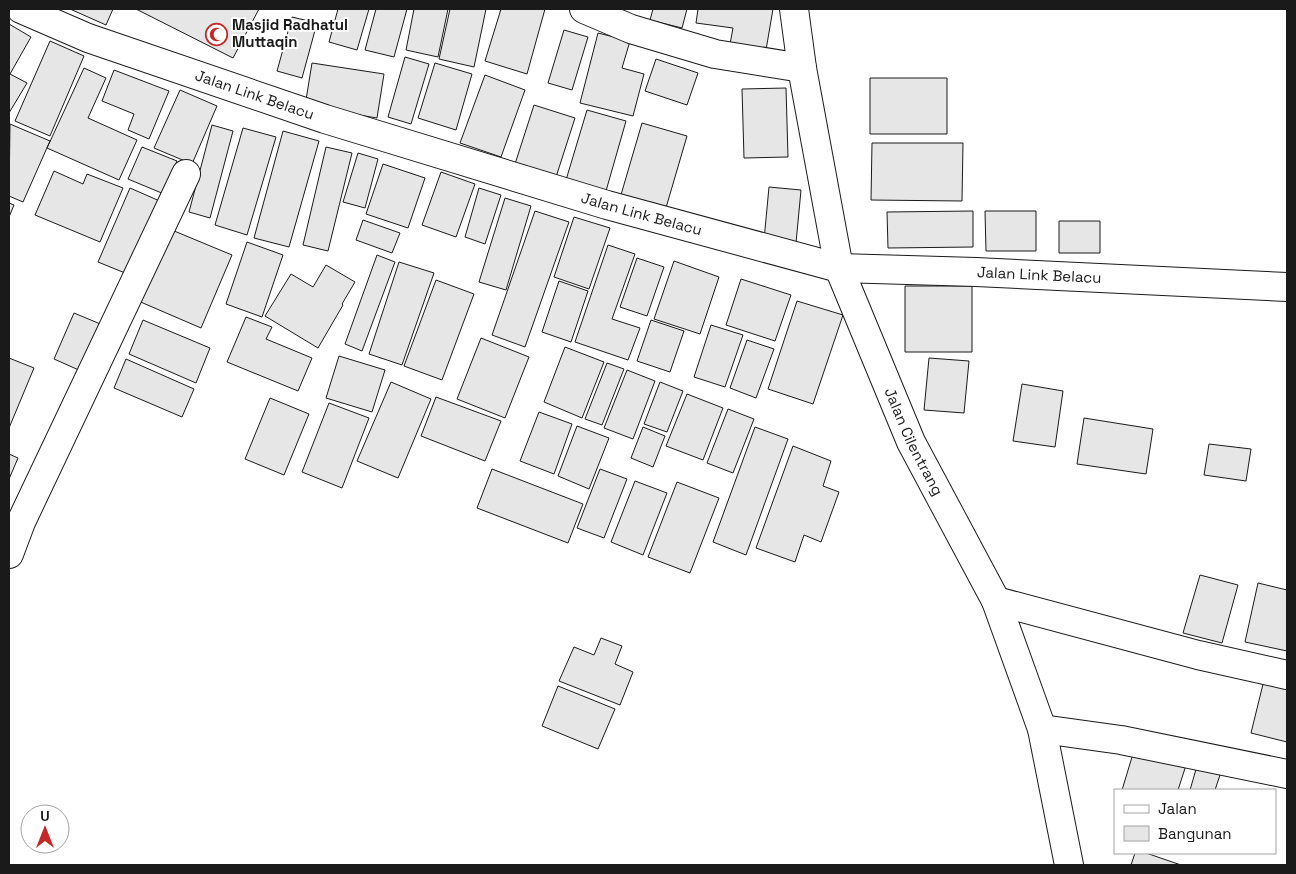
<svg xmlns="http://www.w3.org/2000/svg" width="1296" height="874" viewBox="0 0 1296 874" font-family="'Space Grotesk',sans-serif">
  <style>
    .building { fill: #e6e6e6; stroke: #1a1a1a }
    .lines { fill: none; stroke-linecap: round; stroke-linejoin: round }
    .minor-casing { stroke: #1a1a1a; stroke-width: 30 }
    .minor { stroke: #fff; stroke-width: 28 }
    .labels { text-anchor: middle; stroke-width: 4; stroke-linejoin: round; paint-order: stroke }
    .poi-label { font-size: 15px; font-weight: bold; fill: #1a1a1a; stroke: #fff; text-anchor: start }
    .street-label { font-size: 15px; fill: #1a1a1a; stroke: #fff }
  </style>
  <rect width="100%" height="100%" fill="#fff"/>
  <path class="building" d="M70,9H113L106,25Z
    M136,9H259L233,58Z
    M338,9H369L357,50L329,42Z
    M376,9H407L394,57L365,50Z
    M414,9H448L438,57L406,50Z
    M450,9H486L474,67L439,59Z
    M501,9H545L527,74L485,61Z
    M653,9H687L682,28L650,20Z
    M698,9H773L766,50L730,44L733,28L696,23Z
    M292,17L317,23L302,78L277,71Z
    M9,24L31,37L10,74L27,83L9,113Z
    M564,30L588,37L572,90L548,83Z
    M598,33L630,41L622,68L644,74L633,116L580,103Z
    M50,41L84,56L50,136L15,121Z
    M405,57L429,64L411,124L388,117Z
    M656,59L698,73L687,105L645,91Z
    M312,63L384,74L377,118L305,106Z
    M435,63L472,74L456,130L418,118Z
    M84,68L106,78L88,118L137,140L119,180L47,148Z
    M114,70L169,91L149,139L128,130L134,114L102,101Z
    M485,75L525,90L501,157L460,143Z
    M870,78H947V134H870Z
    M786,88L788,157L744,158L742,89Z
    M180,90L217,106L192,164L154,148Z
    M534,105L575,118L556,177L515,164Z
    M587,110L626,121L606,191L566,180Z
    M642,123L687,136L663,218L618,205Z
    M10,124L50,141L23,202L9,196Z
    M212,125L233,131L210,218L189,212Z
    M243,128L276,137L247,235L215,225Z
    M283,131L319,141L289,247L254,238Z
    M872,143H963L962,201L871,200Z
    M142,147L177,161L164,194L128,179Z
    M326,147L352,153L328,251L303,245Z
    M358,153L378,159L365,208L343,202Z
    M383,164L425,178L408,228L366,214Z
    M54,171L83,184L87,174L123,188L100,242L35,215Z
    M441,172L475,184L456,237L422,225Z
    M769,187L801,190L796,243L764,240Z
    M130,188L162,202L130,275L98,262Z
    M479,188L501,195L485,244L465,237Z
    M505,198L531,206L506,290L479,282Z
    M9,203L14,205L9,217Z
    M535,211L569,222L525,347L492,335Z
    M973,211V247L888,248L887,212Z
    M985,211H1036V251H986Z
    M574,217L610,228L589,289L554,277Z
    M363,220L400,233L392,253L356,240Z
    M1059,221H1100V253H1059Z
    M167,228L232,255L201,328L136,300Z
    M247,242L283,255L262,317L226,304Z
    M608,245L635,254L612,319L640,328L628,360L575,342Z
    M377,255L395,262L362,351L345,344Z
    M637,258L664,267L647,316L620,307Z
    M674,261L719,277L700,334L654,319Z
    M399,262L434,273L402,365L369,354Z
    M326,265L355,282L342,304L343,305L318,348L265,316L291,274L313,287Z
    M741,279L791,295L775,341L726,325Z
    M436,280L474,294L442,380L404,366Z
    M559,281L588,291L571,342L542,332Z
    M905,286H972V352H905Z
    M797,301L843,315L813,404L768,389Z
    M74,313L110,328L90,375L54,359Z
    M246,317L272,327L266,339L312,358L298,391L227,362Z
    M143,320L210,348L196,383L129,354Z
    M651,320L684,331L670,372L637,361Z
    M711,325L743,335L725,387L694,377Z
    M481,338L529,357L505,418L457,399Z
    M747,340L774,349L756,398L730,388Z
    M565,347L604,362L582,418L544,402Z
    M339,356L385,370L372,412L326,398Z
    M9,358L34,368L9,428Z
    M929,358L969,361L964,413L924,410Z
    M126,359L194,389L182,417L114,388Z
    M607,363L624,369L602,425L585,419Z
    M627,370L655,381L633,439L604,428Z
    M391,382L431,399L398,478L357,461Z
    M660,382L683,391L667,432L644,424Z
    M1022,384L1063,391L1055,447L1013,441Z
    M687,394L723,408L703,460L666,446Z
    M436,397L501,421L485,461L421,436Z
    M270,398L309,414L284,475L245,459Z
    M329,403L369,418L342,488L302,472Z
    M728,409L754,419L733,473L707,463Z
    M539,412L572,424L554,474L520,461Z
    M1084,418L1153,429L1146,474L1077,464Z
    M577,426L609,438L589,489L558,476Z
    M643,427L665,436L653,467L631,458Z
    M755,427L788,439L746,555L713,542Z
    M1209,444L1251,449L1246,481L1204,475Z
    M793,446L831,461L823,486L839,492L821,542L804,535L795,562L756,548Z
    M9,454L18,458L9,479Z
    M492,469L583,504L568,543L477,508Z
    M600,469L627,479L604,538L577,528Z
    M635,481L667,493L643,555L611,542Z
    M677,482L719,498L690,573L648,557Z
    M1200,575L1238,585L1222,643L1183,633Z
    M1258,583L1287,590V651L1245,642Z
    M601,638L622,646L615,664L633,672L620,705L559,681L574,647L594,655Z
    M1265,676L1287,682V742L1251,733Z
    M558,686L615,709L598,749L542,726Z
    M1136,744L1188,759L1178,790H1122Z
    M1199,759L1223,766L1215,790H1190Z
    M1135,853H1146L1181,865H1131Z"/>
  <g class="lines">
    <defs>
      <g id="minor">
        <path id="s1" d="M21,9L88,38L325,119L607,205L839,268L976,272L1287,287"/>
        <path d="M584,9L631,29L715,54L802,68"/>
        <path id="s2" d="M794,9L802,68L839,268L911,442L996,601L1042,729L1069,865"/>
        <path d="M9,554L21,522L186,174"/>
        <path d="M996,601L1198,655L1287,675"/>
        <path d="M1042,729L1121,740L1287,774"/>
      </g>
    </defs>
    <use href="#minor" class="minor-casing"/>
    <use href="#minor" class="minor"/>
  </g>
  <defs>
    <symbol id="mosque-ring" viewBox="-11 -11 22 22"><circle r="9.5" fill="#fff" stroke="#c62828" stroke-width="1.5"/><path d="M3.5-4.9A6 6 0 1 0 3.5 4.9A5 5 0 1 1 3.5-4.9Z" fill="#c62828"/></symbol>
  </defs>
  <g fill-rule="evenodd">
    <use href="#mosque-ring" x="204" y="22" width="25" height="25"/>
  </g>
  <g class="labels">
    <g class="poi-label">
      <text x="232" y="30">Masjid Radhatul<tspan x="232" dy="17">Muttaqin</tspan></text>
    </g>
    <g class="street-label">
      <text dy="5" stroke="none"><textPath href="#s1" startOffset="249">Jalan Link Belacu</textPath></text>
      <text dy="5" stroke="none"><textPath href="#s1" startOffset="654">Jalan Link Belacu</textPath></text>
      <text dy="5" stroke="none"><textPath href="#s1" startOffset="1059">Jalan Link Belacu</textPath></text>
      <text dy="5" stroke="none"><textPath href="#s2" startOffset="452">Jalan Cilentrang</textPath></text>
    </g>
  </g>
  <rect width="1296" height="874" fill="none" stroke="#1a1a1a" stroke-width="20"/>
  <rect x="1114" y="789" width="162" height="65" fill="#ffffff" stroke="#a3a3a3"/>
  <rect x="1124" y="805" width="25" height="8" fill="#ffffff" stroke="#a3a3a3"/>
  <text x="1158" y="814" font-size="15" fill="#1a1a1a">Jalan</text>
  <rect x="1124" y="826" width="25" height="15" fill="#e6e6e6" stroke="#a3a3a3"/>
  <text x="1158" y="839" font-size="15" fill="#1a1a1a">Bangunan</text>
  <g transform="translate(45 829)"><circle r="24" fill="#ffffff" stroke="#a3a3a3"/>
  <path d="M0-4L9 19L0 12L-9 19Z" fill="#c62828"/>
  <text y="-8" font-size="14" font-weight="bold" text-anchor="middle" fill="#1a1a1a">U</text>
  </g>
</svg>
